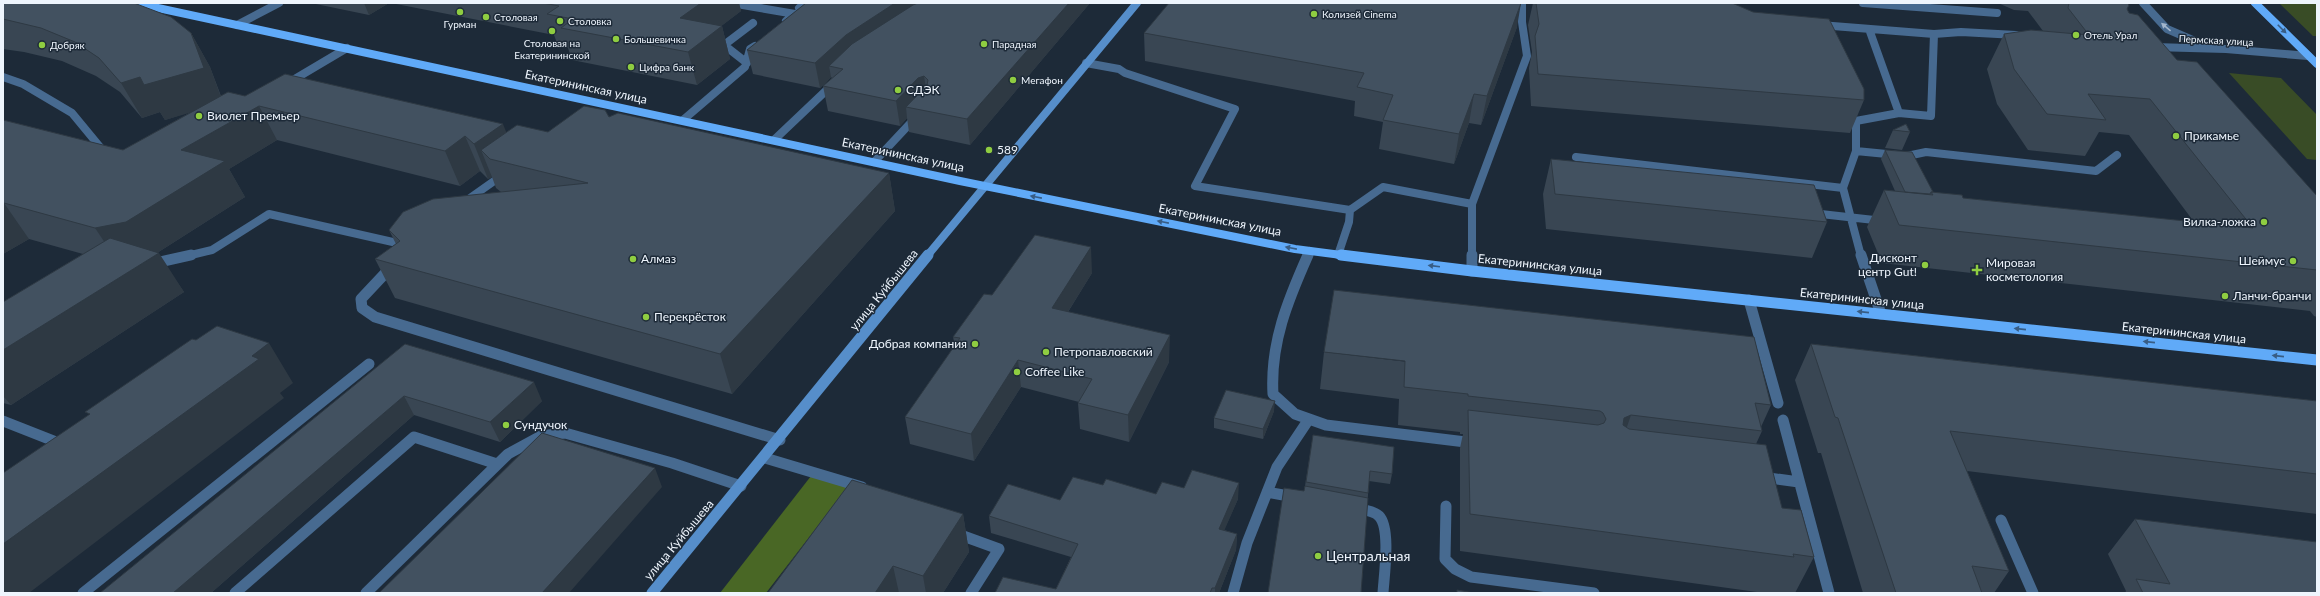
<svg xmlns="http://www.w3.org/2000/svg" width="2320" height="596" viewBox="0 0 2320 596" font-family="Lato,sans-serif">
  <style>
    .green { fill: #394c26 }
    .forest { fill: #496725 }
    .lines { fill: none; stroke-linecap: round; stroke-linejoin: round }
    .service-far1 { stroke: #476a90; stroke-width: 8 }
    .service { stroke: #476a90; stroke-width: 11 }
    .secondary-far1 { stroke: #568eca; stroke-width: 8 }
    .secondary { stroke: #568eca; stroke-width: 11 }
    .primary-far1 { stroke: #60aaf8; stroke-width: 8 }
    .primary { stroke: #60aaf8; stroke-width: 11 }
    .wall { fill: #394653 }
    .shaded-wall { fill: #2e3943 }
    .building { fill: #425160; stroke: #2e3943 }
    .oneway { fill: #a3b6cc }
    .oneway2 { fill: #385d85 }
    .poi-dot { fill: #8fcd41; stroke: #1d2a38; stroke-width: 1.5 }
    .labels { text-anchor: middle; stroke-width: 3; stroke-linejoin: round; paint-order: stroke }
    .far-poi-label { font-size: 10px; fill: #eef5fd; stroke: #1d2a38; text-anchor: start }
    .far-street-label { font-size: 10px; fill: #eef5fd; stroke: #1d2a38 }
    .street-label { font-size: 12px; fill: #eef5fd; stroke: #1d2a38 }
    .poi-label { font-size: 12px; fill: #eef5fd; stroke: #1d2a38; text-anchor: start }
    .near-poi-label { font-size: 14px; fill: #eef5fd; stroke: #1d2a38; text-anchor: start }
  </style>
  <rect width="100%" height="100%" fill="#1d2a38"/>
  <path class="green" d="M2279,3H2316L2317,36H2313Z
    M2229,73L2281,78L2317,115V160L2307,159Z"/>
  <path class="forest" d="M811,476L848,487L766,593H720Z"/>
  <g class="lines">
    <path class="service-far1" d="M731,3L795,14L786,21
      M1863,3L1997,13
      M2143,3L2167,29L2204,45
      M799,8L805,3
      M237,25L279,3
      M1820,25L1934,34L1961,32L2016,35
      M2153,47L2226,49L2308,56
      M747,63L724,45L753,23
      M1086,63L1119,69L1125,73L1235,109L1195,186L1350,210L1383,187L1472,204
      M3,77L23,84L72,113L105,153
      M288,83L347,48
      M1899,113L1931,116L1934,34
      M683,120L745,67L750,49L755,46
      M774,140L833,84
      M1856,151L1907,156L1926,152L2096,171L2117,155
      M1576,157L1843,188L1861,256
      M874,162L918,115
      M1843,188L1856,151V121L1899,113L1869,29
      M463,203L504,174
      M1812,213L1883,221
      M1338,255L1349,222L1350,210
      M187,256L212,250L269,214L406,245
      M1308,256L1310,251
      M1472,256V204L1527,56L1522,22V4"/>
    <path class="service" d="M1308,255C1288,300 1270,343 1273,394L1295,414L1326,425L1474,443
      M1472,255V271
      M1861,255L1881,314
      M151,264L191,255
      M392,266L361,299L362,308L375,317L780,440
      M1749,300L1778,403
      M1783,420L1829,593
      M3,421L64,445
      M765,458L862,487
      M1762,477L1799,482
      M1267,492L1294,497
      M1446,506L1445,559L1455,569L1471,577L1594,593
      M1355,508C1362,510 1373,510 1379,516C1391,528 1384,576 1383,593
      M2001,520L2033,593
      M955,533L999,549L971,593
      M83,593L369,364
      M235,593L414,437L497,464
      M366,593L508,454L541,436L565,433L672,463L741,486
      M1233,593L1247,543L1277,467L1309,419"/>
    <path class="secondary-far1" d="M927,256L1137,3"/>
    <path class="secondary" d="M652,593L928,255"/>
    <path class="primary-far1" d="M135,3L960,181L1295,249L1349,256
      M2255,3L2317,64"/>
    <path class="primary" d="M1341,255L1472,271L2317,360"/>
  </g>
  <path class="wall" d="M3,3L191,33L210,67L221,96H245L506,133L548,132L609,117L889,173L895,211L732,394L395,298L375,259L396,244L389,230L501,192L496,188L492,177L488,179L480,171L460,186L277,140L229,169L245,197L157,253L184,292L11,405L3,403V302L83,254L29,239L3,254V120L123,150L193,111L165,120L160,112L142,118L120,92L96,76L62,61L24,52L3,49Z
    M311,3H389L369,15Z
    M391,3H739L741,11L721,26H722L730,59L697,85L572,60L568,48L558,46L554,35Z
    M806,3H1090L970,145L909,132L907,118L900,126L828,111L823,86L832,78L831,77L820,88L753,74L747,50Z
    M1533,3H1732L1864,100L1850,133L1531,106L1529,68L1532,52L1528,25Z
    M1998,3H2127V9L2129,13L2317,196V317L2314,316L2310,311L1882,263L1867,227L1884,190L1895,191L1881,159L1885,150L1933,192L1963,198L2194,222L2129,135L2099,132L2085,156L2028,150L1997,104L1987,69L2004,34L2043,31L2028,11L2014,10Z
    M1517,27L1481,125L1469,123L1454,164L1379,149L1383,122L1354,116L1355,101L1145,61L1144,33Z
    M1893,130L1910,132L1902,150L1885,148Z
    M1551,159L1827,222L1812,258L1546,229L1543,194Z
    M1092,273L1068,312L1169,362L1129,442L1080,429L1078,403L1079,402L1021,387L974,461L910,444L905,417L955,346L953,337L992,295Z
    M405,344L542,401L500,442L414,415L211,593H100Z
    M1811,344L2317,401V514L1967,471L2009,571L1994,593H1863L1821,453H1818L1795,380Z
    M1324,352L1771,405L1761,427L1762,431L1756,444L1782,508L1814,557L1795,593H1783L1776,592L1775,593H1764L1460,551V448L1463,434H1460V432L1398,425L1399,399L1320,389Z
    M1274,411L1263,439L1214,428V418Z
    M1313,435L1392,474L1390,484L1369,481L1361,593L1304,491L1305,486Z
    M1103,485L1156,494L1184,488L1238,499L1224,530L1237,534L1236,550L1219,593H995L1056,589L1071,557L991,533L989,516L1060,500Z
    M963,514L969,552L943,593H768Z
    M2135,519L2317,593H2125L2126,591L2108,554Z"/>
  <path class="shaded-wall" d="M364,3H389L369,15Z
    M701,3H739L741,11L689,51L680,18Z
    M895,3H948L829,66L831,77L820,88L815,63L846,35Z
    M1069,3H1090L970,145L967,119Z
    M1521,3L1517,27L1481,125L1487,96Z
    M722,26L730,59L697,85L688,52Z
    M191,33L210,67L223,103L165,120L160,112L142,118L121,83Z
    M924,76L928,101L906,107L907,118L900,126L896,101L918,78Z
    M1474,94L1469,123L1454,164L1459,134Z
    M259,106L277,140L229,169L245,197L149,258L120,265L95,228L181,150Z
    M503,124L517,159L481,150L492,177L488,179L474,144Z
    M465,136L480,171L460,186L445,151Z
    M889,173L895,211L732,394L720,354Z
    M4,203L29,239L3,254V204Z
    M1091,247L1092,273L1054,334L1052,308Z
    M159,253L184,292L11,405L3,396V350Z
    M1170,335L1169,362L1129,442L1128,415Z
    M269,343L293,383L280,393L284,398L29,593H3V544Z
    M1018,360L1021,387L974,461L971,434Z
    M534,382L542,401L500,442L490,422Z
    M404,396L414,415L211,593H173Z
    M1275,401L1274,411L1263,439V429Z
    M1631,415L1618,453L1624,418Z
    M655,468L662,487L569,593H542Z
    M1239,483L1238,499L1218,545L1219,529Z
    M963,514L969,552L943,593H926L923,576Z
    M1237,534L1236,550L1219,593H1215V588Z
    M893,566L899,593H875Z"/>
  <path class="building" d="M3,3H134L171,17L191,33L204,68L144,85L140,77L121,83L99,58L75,42L41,28L3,19Z
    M543,3H701L680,18L722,26L688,52L561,28L573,19L547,14L559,6Z
    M806,3H895L846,35L815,63L747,50Z
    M918,3H1069L967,119L906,107L927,85L928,80L924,76L918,78L896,101L823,86L843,69L829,66L852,44L913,5Z
    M1169,3H1521L1487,96L1474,94L1459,134L1383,120L1393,95L1357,87L1364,73L1144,33Z
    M1536,3H1732L1753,12L1829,19L1864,89V100L1538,74L1535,36L1539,24Z
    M2069,3H2127L2129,5L2127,9L2129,13L2138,15L2177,60L2197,62L2317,196V270L1899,225L1884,190L1933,195L1931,192L1962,195L1963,198L2253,228L2150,99L2088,94L2106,120L2047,114L2014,69L2004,34L2031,30L2089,35L2068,8Z
    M285,74L503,124L474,144L465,136L445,151L259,106L181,150L225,161L126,222L95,228L4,203L3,204V120L123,150L228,92L245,96Z
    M584,106L605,110L609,117L618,113L889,173L720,354L375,259L400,241L389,230L403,212L433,199L588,183L490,159L481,150L517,125L548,132Z
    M1906,124L1910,132L1893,130Z
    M1885,150L1912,152L1933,192H1931L1930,194L1905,192Z
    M1551,159L1814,185L1827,222L1555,194Z
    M1035,235L1091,247L1052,308L1170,335L1128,415L1078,403L1092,379L1018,360L971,434L905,417L960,338L953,337L984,294L992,295Z
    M110,238L159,253L3,350V302Z
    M1334,290L1754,337L1771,405L1755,403L1762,431L1631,415L1624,418L1623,425L1629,429L1766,445L1782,508L1801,510L1814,557L1793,554L1794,557L1470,514L1468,410L1598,425L1604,423L1606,419L1603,413L1600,411L1468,396V394L1404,387L1405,361L1324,352Z
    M217,326L269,343L252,356L259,359L3,544V473L90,414L85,412L192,339L196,340Z
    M405,344L534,382L490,422L404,396L173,593H100Z
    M1811,344L2317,401V474L1950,431L2009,571L1972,566L1982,593H1896L1838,418L1835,417Z
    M1226,390L1275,401L1263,429L1214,418Z
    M542,433L655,468L542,593H379Z
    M1313,435L1394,447L1392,474L1370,471L1368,493L1306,482Z
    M1192,470L1239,483L1219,529L1237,534L1215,588H1212L1210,593H995L1003,577L1056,589L1078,544L989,516L1008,484L1060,500L1073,477L1103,485L1106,479L1156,494L1162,482L1184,488Z
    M852,480L963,514L923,576L893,566L875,593H768Z
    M1305,486L1368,498L1361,593H1268L1284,488L1304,491Z
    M2135,519L2317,542V593H2143L2136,579L2170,584Z
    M1457,590L1474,593H1457Z"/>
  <defs><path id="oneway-solid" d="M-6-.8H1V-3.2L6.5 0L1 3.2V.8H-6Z"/></defs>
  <use class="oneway" href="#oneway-solid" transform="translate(2166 27) rotate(-140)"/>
  <g class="oneway2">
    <use href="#oneway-solid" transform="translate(2282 29) rotate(45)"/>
    <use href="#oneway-solid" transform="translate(1036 197) rotate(-169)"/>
    <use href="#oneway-solid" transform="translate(1163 222) rotate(-169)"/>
    <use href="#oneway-solid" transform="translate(1291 248) rotate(-169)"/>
    <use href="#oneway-solid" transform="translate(1434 266) rotate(-173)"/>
    <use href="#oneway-solid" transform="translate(1863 312) rotate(-174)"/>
    <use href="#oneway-solid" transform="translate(2020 329) rotate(-174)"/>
    <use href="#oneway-solid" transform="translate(2149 342) rotate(-174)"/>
    <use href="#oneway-solid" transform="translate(2278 356) rotate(-174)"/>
  </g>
  <g class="poi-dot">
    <circle cx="460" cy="12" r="4"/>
    <circle cx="1314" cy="14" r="4"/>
    <circle cx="486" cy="17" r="4"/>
    <circle cx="560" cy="21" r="4"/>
    <circle cx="552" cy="31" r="4"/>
    <circle cx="2076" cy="35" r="4"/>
    <circle cx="616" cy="39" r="4"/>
    <circle cx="984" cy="44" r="4"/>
    <circle cx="42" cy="45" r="4"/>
    <circle cx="631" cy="67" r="4"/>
    <circle cx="1013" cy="80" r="4"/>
    <circle cx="898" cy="90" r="4"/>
    <circle cx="199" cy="116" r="4"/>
    <circle cx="2176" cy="136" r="4"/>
    <circle cx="989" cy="150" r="4"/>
    <circle cx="2264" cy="222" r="4"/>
    <circle cx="633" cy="259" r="4"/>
    <circle cx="2293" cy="261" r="4"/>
    <circle cx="1925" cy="265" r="4"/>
    <path d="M1975 264h4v4h4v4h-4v4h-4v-4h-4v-4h4z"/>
    <circle cx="2225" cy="296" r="4"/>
    <circle cx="646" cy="317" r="4"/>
    <circle cx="975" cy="344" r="4"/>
    <circle cx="1046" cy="352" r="4"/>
    <circle cx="1017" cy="372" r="4"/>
    <circle cx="506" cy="425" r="4"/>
    <circle cx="1318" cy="556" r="4"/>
  </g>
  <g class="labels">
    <g class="far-poi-label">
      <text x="1322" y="18">Колизей Cinema</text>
      <text x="494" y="21">Стoловая</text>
      <text x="568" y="25">Столовка</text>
      <text x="460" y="28" text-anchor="middle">Гурман</text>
      <text x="2084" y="39">Отель Урал</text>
      <text x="624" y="43">Большевичка</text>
      <text x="552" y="47" text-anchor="middle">Столовая на<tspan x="552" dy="12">Екатерининской</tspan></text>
      <text x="992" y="48">Парадная</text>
      <text x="50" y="49">Добряк</text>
      <text x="639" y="71">Цифра банк</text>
      <text x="1021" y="84">Мегафон</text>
    </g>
    <g class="far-street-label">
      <text transform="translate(2216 40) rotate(3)" y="4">Пермская улица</text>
    </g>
    <g class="street-label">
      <text transform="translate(586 87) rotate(12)" y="4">Екатерининская улица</text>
      <text transform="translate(903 155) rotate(12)" y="4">Екатерининская улица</text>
      <text transform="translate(1220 220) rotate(11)" y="4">Екатерининская улица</text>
      <text transform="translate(1540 265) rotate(6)" y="4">Екатерининская улица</text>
      <text transform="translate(884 290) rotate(-51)" y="4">улица Куйбышева</text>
      <text transform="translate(1862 299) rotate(6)" y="4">Екатерининская улица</text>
      <text transform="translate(2184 333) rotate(6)" y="4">Екатерининская улица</text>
      <text transform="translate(679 540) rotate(-50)" y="4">улица Куйбышева</text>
    </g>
    <g class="poi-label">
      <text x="906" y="94">СДЭК</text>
      <text x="207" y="120">Виолет Премьер</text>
      <text x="2184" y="140">Прикамье</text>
      <text x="997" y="154">589</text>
      <text x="2256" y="226" text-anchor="end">Вилка-ложка</text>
      <text x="1917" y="262" text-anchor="end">Дисконт<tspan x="1917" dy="14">центр Gut!</tspan></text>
      <text x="641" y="263">Алмаз</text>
      <text x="2285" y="265" text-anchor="end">Шеймус</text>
      <text x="1986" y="267">Мировая<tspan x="1986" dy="14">косметология</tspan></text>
      <text x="2233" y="300">Ланчи-бранчи</text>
      <text x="654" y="321">Перекрёсток</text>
      <text x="967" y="348" text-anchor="end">Добрая компания</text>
      <text x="1054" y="356">Петропавловский</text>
      <text x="1025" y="376">Coffee Like</text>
      <text x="514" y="429">Сундучок</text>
    </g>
    <g class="near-poi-label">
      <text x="1326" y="561">Центральная</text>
    </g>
  </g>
  <rect width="2320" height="596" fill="none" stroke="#eef5fd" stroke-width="8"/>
</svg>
